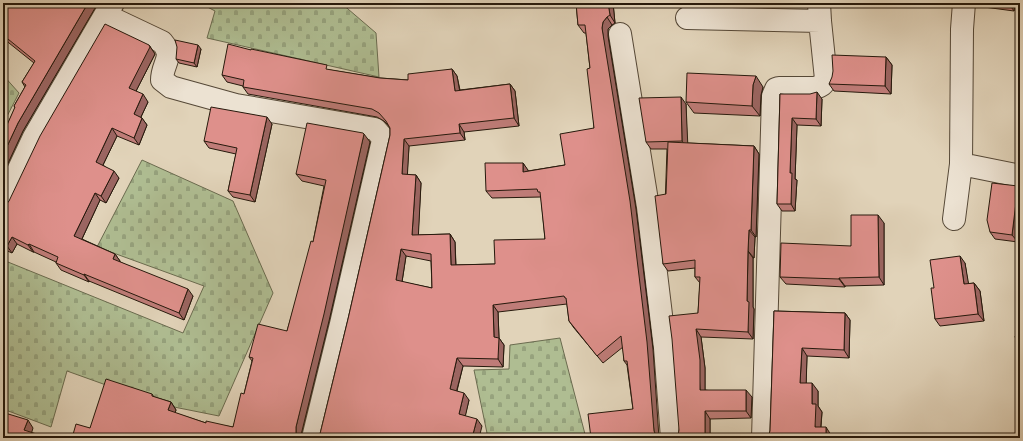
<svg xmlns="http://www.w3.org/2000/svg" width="1023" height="441" viewBox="0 0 1023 441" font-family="'Old Standard TT',serif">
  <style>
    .cemetery { fill: url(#cemetery-stones); stroke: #6a6b4f }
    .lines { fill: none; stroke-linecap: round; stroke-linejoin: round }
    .street-casing { stroke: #554837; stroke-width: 24 }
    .street { stroke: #ece2d2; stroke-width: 22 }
    .wall { fill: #bf7c78; stroke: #26190c; fill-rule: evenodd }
    .shaded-wall { fill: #9b6561; stroke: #26190c }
    .building { fill: #de908b; stroke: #26190c; fill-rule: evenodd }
  </style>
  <defs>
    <pattern id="cemetery-stones" width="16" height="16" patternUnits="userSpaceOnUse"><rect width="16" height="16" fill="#afbd92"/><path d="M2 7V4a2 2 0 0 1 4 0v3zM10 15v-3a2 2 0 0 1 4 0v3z" fill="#96a27d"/></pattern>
  </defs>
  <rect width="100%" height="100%" fill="#e1d3b9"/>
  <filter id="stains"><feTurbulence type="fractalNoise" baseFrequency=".005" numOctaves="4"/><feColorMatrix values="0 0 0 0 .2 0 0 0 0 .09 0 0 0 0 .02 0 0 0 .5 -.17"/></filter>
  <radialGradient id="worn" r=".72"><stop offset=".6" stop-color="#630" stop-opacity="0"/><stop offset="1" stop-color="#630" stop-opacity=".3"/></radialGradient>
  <path class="cemetery" d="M200,3H341L376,33L379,77L207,38L215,11Z
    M3,75L19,93L3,124Z
    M142,160L233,201L273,293L219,416L159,404L67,371L51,427L3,409V260L183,333L204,286L97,247Z
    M560,338L586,438H488L474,370L509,369L510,345Z"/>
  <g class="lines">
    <defs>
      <path id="street" d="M113,3L105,15L162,42C175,57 162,63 162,80L171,87L236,105L375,129L382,137L383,140L341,324L313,438
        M687,18L820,21
        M620,34L648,207L665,348L672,438
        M961,164L1020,176
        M3,203L34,137L105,15
        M954,219L961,164L962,29L964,3
        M763,438L773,96L776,89L779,88H815C821,86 823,85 826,79L820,21L819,3"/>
    </defs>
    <use href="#street" class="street-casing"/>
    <use href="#street" class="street"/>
  </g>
  <path class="wall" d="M3,3L94,9L23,131L3,174V134L15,108L14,106L25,87L22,82L34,63L4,39H3Z
    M576,3H613L615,23L612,25L608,29V36L636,209L653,349L633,409L627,365L624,361L623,347L603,363L574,328L569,321L567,304L498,312L499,338L504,345L503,367L463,366L457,391L469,400L465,416L482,426L320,434L348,319L390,135V128L388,125L384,121L377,117L248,94L243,87V86L227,82L222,75L330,70L380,78L408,80L452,69L457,76L460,90L510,84L515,91L519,126L464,132L465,140L409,146L407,175H416L421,183L418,235L450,234L455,242L456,265L495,264L545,239L541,197L492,198L486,191L523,163L528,171L565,165L594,128L590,68L586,33H584L578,25ZM406,256L431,261L432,288L402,282Z
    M725,3H744L726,5Z
    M976,3H1015L1014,11L984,7L981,3Z
    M149,45L155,54L136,91L148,102L141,117L147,125L139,145L117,136L103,165L119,178L106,203L100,200L82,239L115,254L120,261V262L193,296L184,320L89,281V282L61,270L56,263V262L34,252H33L17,244L12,253L3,249V207L5,206Z
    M201,49L197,67L179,63L176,59Z
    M886,57L892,65L891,94L834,91L829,84Z
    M763,87L761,95L760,116L694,113L686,102Z
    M780,94L822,99L821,126L797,125L795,179L797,180L795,211H782L777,204Z
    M686,104L687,143L754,146L759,154L756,237H755L754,258H753V307L754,309L753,339L701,337L705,368V390L752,397L751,418L710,419V438H676L678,436L679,430L698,313L700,283L695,277V268L668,271L663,264L667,149H651L646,142Z
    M272,124L255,202L233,197L228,191L236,154L209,148L204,141Z
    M370,142L329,321L301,435V438H72L152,394L154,397L171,402L176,410L175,413L206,423L233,427L244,394L252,361L249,357L287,331L313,242L324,186L302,181L296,174Z
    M1020,188V222L1018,242L995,239L990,232Z
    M884,223V285L845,286V287L786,284L780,277L851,246Z
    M965,263L968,284L974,283L980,291L984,321L940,326L935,319L934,288Z
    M774,311L845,313L850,320L849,358L807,356L806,383L818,391V406L822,412L821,427L831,435V438H767L768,437L770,431Z"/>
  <path class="shaded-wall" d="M88,3H98L23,131L3,174V155L18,123Z
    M608,3H613L615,23L610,15Z
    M1009,3H1015L1014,11L1009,4Z
    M607,17L612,25L608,29V36L636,209L653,349L659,438H657L654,431L602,28L603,22Z
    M149,45L155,54L134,95L129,88Z
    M198,45L201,49L197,67L194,63Z
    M886,57L892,65L891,94L885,86Z
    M452,69L457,76L461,98L455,91Z
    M756,76L763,87L761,95L760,116L752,106L753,85Z
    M510,84L515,91L519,126L514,118Z
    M817,92L822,99L821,126L816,119Z
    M143,94L148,102L139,121L134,114Z
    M681,97L686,104L688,149L682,141Z
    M267,117L272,124L255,202L250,195Z
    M142,118L147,125L139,145L134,138Z
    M792,118L797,125L795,179L797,180L795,211L791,204L790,173Z
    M459,124L464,132L465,140L460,133Z
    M112,128L117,136L101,169L96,162Z
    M364,134L370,142L329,321L301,435V438H298L296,434V427Z
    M404,139L409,146L407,182L402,174Z
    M754,146L759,154L756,237L751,230Z
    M523,163L528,170L529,180L523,172Z
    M114,171L119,178L106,203L101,196Z
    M416,175L421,183L418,243L412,235Z
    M1018,186L1020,188V222L1018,242L1012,235Z
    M95,193L100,200L80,243L74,236Z
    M878,215L884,223V285L879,277Z
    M749,230L755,237L754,258L748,251Z
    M450,234L455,242L456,273L451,265Z
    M12,237L17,244L12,253L7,246Z
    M29,244L34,252H33L28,245Z
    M401,249L406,256L401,288L396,280Z
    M748,251L753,258V307L754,309L753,339L748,332L747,301Z
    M115,254L120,261L118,266L113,259Z
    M960,256L965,263L970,292L964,284Z
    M84,274L89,281V282L84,275Z
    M839,278L845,286V287L839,279Z
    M974,283L980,291L984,321L978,314Z
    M188,289L193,296L184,320L179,313Z
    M493,305L498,312L499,338L504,345L503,367L498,359L494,337Z
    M845,313L850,320L849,358L844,350Z
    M696,329L701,337L705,368V397L700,389Z
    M802,348L807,356L806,390L800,383Z
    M457,358L463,366L455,397L450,389Z
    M812,383L818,391V406L822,412L820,435L815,427L812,404Z
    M746,390L752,397L751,418L746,411Z
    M464,393L469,400L464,422L459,414Z
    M171,402L176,410L173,418L168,410Z
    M705,411L710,419V438H705Z
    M477,419L482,426L479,438H472Z
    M28,420L33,428L30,438L24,430Z
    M826,427L831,435V438H826Z"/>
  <path class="building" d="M3,3H88L18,123L3,155V134L15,107L14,106L26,85L22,82L35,61L3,35Z
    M576,3H608L610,15L607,17L603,22L602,28L630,201L647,342L654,431L657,438H591L588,414L633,409L627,361H624L621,336L597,356L569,321L566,298H565L564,296L493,305L494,337L499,338L498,359L457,358L450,389L464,393L459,414L477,419L472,438H317L320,434L348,319L390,135V128L386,121L379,113L372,109L243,87L244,80L222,75L228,44L251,50V49L327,65L326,69L380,78L408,80V74L452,69L455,91L510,84L514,118L459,124L460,133L404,139L402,174L416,175L412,235L450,234L451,265L495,264L494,240L545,239L540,192H538L537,189L486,191L485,163H523V172L565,165L560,134L594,128L587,69L590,68L585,25H578ZM401,249L431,254L432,288L396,280Z
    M105,24L149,45L150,47L129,88L143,94L134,114L142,118L134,138L112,128L96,162L114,171L101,196L95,193L74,236L115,254L113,259L188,289L179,313L84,274V275L56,263L58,257L29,244L28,245L12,237L7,246L3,244V207L5,206L9,201L40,136Z
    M175,40L198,45L194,63L176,59L177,47Z
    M832,55L886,57L885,86L829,84L832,77L833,71Z
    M687,73L756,76L753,85L752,106L686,102Z
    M817,92L816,119L792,118L790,173H792L791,204H777L780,94H810Z
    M681,97L682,141L646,142L639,98Z
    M211,107L267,117L250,195L228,191L237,148L204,141Z
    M307,123L363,133L364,134L324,314L296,427V434L298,438H72L76,424L90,428L106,379L152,394V396L171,402L168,410L206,423V421L233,427L241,393L244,394L253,358L249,357L258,324L287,331L311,241L313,242L326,180L296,174Z
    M668,142L754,146L751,230H749L748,251L747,301L749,302L748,332L696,329L700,360V390H746V411H705V438H676L678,436L679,430L672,339L669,316L698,313L700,277H695V260L663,264L655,196L666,194Z
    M992,183L1018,186L1012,235L990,232L987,220Z
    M851,215H878L879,277L839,278V279L780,277L781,243L851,246Z
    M960,256L964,284L974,283L978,314L935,319L931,288H934L930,260Z
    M774,311L845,313L844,350L802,348L800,383H812V404H816L815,427H826V438H767L768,437L770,431Z
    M1020,335V358L1015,336Z
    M5,413L28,420L24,430L49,438H3V418Z"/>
  <rect width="1023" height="441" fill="none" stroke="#e1d3b9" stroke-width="16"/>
  <rect x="4" y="4" width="1015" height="433" fill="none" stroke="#26190c" stroke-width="2"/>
  <rect x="8" y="8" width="1007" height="425" fill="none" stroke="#26190c"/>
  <rect width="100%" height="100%" filter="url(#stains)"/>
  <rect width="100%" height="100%" fill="url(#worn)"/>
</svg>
